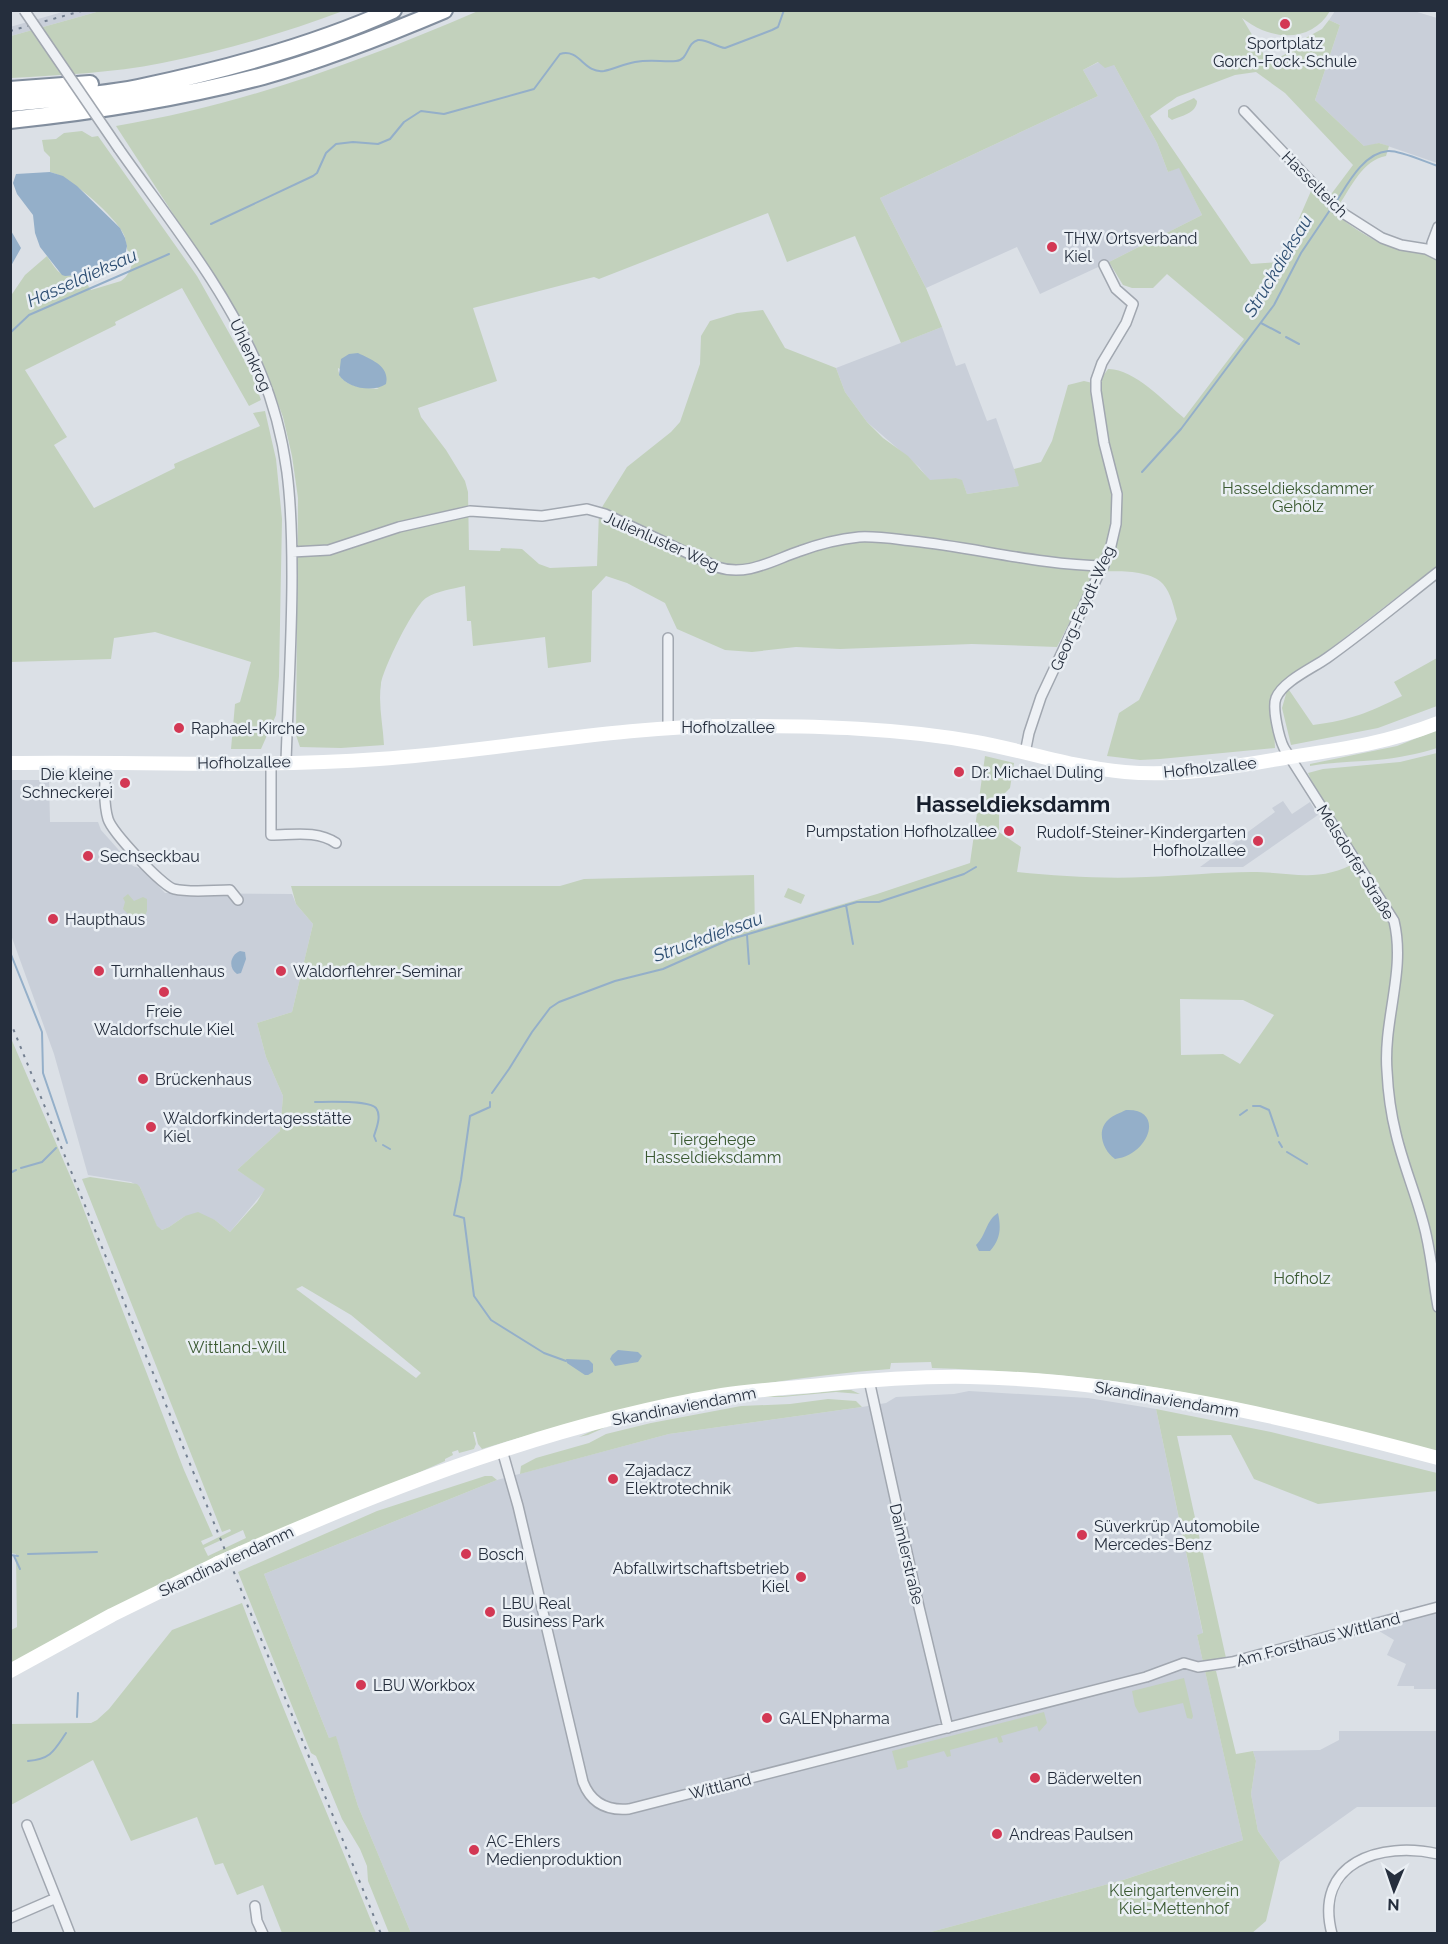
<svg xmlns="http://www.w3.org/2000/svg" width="1448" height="1944" viewBox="0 0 1448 1944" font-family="Raleway,sans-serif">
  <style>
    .built { fill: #c9cfd9 }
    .green { fill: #c2d1bc; fill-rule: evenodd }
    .water { fill: #94afc9 }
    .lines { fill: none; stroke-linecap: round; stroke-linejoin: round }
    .stream { stroke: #94afc9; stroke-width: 2 }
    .street-casing { stroke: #a1a7b0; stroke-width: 12 }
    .highway-casing { stroke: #828e9e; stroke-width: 20 }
    .street { stroke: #eef1f5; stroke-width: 9 }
    .secondary { stroke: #fff; stroke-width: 14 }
    .highway { stroke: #fff; stroke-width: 16 }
    .rail { stroke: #748091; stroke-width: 2; stroke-dasharray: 3 6; stroke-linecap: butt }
    .street-bridge-casing { stroke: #a1a7b0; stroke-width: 12; stroke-linecap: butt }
    .street-bridge { stroke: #eef1f5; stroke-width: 9 }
    .secondary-bridge { stroke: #fff; stroke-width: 14 }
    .poi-dot { fill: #d33854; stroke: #eaeff4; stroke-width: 2 }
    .labels { text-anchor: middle; stroke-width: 5; stroke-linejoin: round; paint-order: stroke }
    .poi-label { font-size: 16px; fill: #252e3d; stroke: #eaeff4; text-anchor: start }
    .street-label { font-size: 16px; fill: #252e3d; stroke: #eaeff4 }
    .park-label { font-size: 16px; fill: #3a5931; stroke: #eaeff4 }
    .water-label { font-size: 18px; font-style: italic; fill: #2d4e72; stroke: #eaeff4 }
    .district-label { font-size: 22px; font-weight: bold; fill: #171f2d; stroke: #eaeff4 }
  </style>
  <rect width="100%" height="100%" fill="#dbe0e6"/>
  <path class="built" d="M66,11H100L11,36L10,27Z
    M1335,11H1414L1437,18V163L1379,143L1365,147L1315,100L1340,25L1329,20Z
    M1099,62L1114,65L1157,143L1168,172L1179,167L1202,215L1109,262L1040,294L1017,247L926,288L880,198L1098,96L1083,70Z
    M942,327L956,366L965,363L987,421L996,418L1020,486L967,494L962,481L956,478L930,481L919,467L867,422L845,392L836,368Z
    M11,780H49L50,822H98L101,830L133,866L142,869L165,893L292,894L296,904L313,924L292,1012L257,1023L266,1057L283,1096L280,1131L237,1170L266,1189L230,1232L215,1220L185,1216L169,1227L162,1230L157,1227L140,1187L131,1182L88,1175L54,1054L11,935Z
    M1283,801L1292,814L1310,802L1318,815L1243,867H1200L1275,812L1272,808Z
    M969,1391L1088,1398L1156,1409L1203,1634L1197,1635L1243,1840L1123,1880L927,1933H411L358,1806L336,1737L329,1738L264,1574L497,1480L669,1434L862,1407L886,1403L896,1397L954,1394Z
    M1437,1602V1689H1414V1686H1397L1406,1664L1387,1655L1394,1640L1374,1628L1371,1618Z
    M1339,1731H1437V1807H1357L1280,1862L1258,1831L1251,1794L1256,1761L1253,1751L1320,1750L1339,1740Z"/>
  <path class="green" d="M100,11H343C284,33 224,51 162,63C112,73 61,75 11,78V36Z
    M478,11H1330C1316,35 1289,41 1262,30C1255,27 1248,22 1242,18L1269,63L1293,50L1302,40L1322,29L1329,20L1340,25L1315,100L1364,146L1379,143L1389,146L1386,156C1363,160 1351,187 1339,205L1329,197L1353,165L1285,93L1256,72L1235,75L1177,97L1150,116L1251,264L1280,262L1311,191C1333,213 1359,235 1388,246C1405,252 1424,249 1437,261V566L1285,684L1313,725C1351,720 1368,713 1402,696L1394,682L1437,658V706L1378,728L1291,745L1282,708L1286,694L1285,685L1273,706L1275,748L1160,759L1140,760L1107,756L1119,713L1139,700L1177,619C1174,608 1171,593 1163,584C1149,569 1114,571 1095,572L1057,647L972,644L840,649L796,647L752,652L725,650L677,629L665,603L627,583L606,576L592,591L591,662L548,668L545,637L473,646L471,621H467L465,586C452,589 437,591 426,598C413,607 383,669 381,684C378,704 383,725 384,745L341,748L300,747L296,735L298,498L292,456L283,417L262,361L246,326L116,126C242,105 362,61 478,11ZM1098,62L1105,68L1114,65L1157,143L1168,172L1179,168L1202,215L1109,262L1123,285L1132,288H1153L1167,274L1244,339L1184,418C1165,402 1133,368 1108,369L1103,376L1101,385L1084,381L1068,385L1052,441L1041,462L1014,469L1019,486L967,494L962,480L956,478L930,480L908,456L883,438L867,422L845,392L836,368L785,348L763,310L737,313L710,321L701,336L700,364L680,422L671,432L627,467L599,512L597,566L550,568L539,564L522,549L501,548L500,551L469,550L468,492L465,481L446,450L421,417L418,408L497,381L473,308L594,277L599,279L768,213L787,262L855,236L901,343L942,327L926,288L880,198L1098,96L1083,70ZM338,368L379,389C364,388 339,387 338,368Z
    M1194,98L1197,101C1197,113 1181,116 1172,120L1168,117V110C1170,109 1192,99 1194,98Z
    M82,131L92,137L98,136L197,276L251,372L261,400L249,406L182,288L115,322L116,325L25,370L67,437L54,445L94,508L175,468L174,464L260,426L253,413L265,411L276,459L282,519L279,676L276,715L261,749H231L235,704L240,702L251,662L155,632L114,638L111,659L11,662L10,297L25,275L47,256C58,272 59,278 81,275L91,290L121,281C128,276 134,266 131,257C130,254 128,252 127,249C126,244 126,240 124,235C116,217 70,176 50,172V157L44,151L42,140L56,139L64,133Z
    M1437,730V748C1418,754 1397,758 1377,760C1354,762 1332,762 1310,766V764L1397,746Z
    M1437,753V1454C1351,1431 1264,1407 1176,1391C1096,1376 1014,1371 932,1368L931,1362L891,1363L890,1369C752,1380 614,1408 482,1449L478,1444L475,1432H473L476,1444L474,1449L459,1453L458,1450L452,1452L453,1455L445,1459V1461L395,1483L11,1665V1630L17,1627L16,1554L10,1553V1036L77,1192L184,1470L213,1536L201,1541L203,1545L231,1531L230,1529L222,1532L82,1179L90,1177L137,1184L140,1187L157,1226L162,1230L169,1227L185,1216L198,1212L215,1220L230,1232L257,1202L265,1189L237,1170L280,1131L283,1096L266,1057L257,1023L292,1012L313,924L296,904L291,886H560L584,879L754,875L755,930L877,894L970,863L985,756L1014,763L1010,788L999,799V832L1021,847L1017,872C1059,876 1103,879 1146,877C1181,876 1216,872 1252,872C1294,872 1318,884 1359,861L1315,789L1308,773L1323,769L1400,762ZM1180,999L1243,1000L1274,1015L1240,1064L1223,1054L1181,1055ZM302,1286L351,1315L421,1373L416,1378L296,1289ZM243,1530L246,1538L208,1556L204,1548Z
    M788,888L805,895L801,904L784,897Z
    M128,894L134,901L143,897L147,899V911L143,920H134L123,909L125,902L123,898Z
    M844,1390H851L860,1394L836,1392L782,1397H757L724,1401L606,1427L588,1435L579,1437L599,1428L669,1411L757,1395L783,1396Z
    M828,1399L856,1401L862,1407L669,1434L520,1474L521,1466L536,1458L589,1443L606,1434L651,1423L741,1406L790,1404Z
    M1156,1409L1271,1432L1437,1473V1491L1318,1504L1254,1479L1231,1435L1177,1436L1226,1658L1203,1662L1197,1635L1203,1633Z
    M485,1476H492L497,1480L264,1574L329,1738L336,1736L358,1806L411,1933H389L368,1881L367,1866L360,1849L342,1819L316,1756L311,1753L238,1572L377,1511Z
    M242,1603C284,1714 332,1823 376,1933H282L263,1885L237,1895L223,1863L215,1865L197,1817L131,1841L93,1760L11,1805V1724L91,1723L97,1720L109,1709L172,1630Z
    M1205,1671H1216L1236,1754L1253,1751L1256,1761L1251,1794L1258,1831L1280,1862L1266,1921L1251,1934L927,1933L1123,1880L1243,1840Z
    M1184,1678L1193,1716L1192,1719L1187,1718L1183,1703L1139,1713L1135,1706L1132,1691Z
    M1044,1712L1047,1723L1039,1732L1037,1726L1001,1736L1003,1742L999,1743L997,1737L950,1750L951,1756L947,1757L944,1751L907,1761L908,1767L897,1770L892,1751Z"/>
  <path class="water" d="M50,172L63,176L77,186L120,228L125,238L127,246L125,256L119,263L81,275L65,276L62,275L40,247L35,233L33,215L17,194L13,183L16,174Z
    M10,229L21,248L11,266H10Z
    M358,353C372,360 390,366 386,384C373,393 347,388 339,375L341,359L349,354Z
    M240,951L245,952L246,959L241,973L237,974C228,968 230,955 240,951Z
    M1126,1110C1165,1108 1150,1155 1115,1159C1103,1151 1096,1131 1108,1120C1113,1115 1120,1113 1126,1110Z
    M998,1213C1001,1227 1001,1239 990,1251H979L976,1245C986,1236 986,1220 998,1213Z
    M618,1350L638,1352L642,1356L638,1362L615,1366L610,1359L612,1355Z
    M566,1359L589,1360L593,1364V1372L588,1375H585L567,1363Z"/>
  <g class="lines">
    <path class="stream" d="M1336,202C1347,185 1363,153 1388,151C1400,150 1425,162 1438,166
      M211,224L313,176L317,173L326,153L336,144L353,142L378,144L390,139L404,122L421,111L444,114L534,89L560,54C580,48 584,74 604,71C614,69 624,64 635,62C651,59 662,62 676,61C689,60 686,43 698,40C707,39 716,47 725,48L772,30L778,27L784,10
      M1261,323L1280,333
      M10,333L29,315L169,254
      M1286,337L1299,344
      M1142,472L1181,429L1274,305L1301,253L1332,207
      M846,905L853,944
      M747,935L749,964
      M10,952L42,1032L43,1073L67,1143
      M492,1093L509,1069L532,1032L550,1008L559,1002L615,981L663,969L728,940L857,902H879L964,874L976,867
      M315,1102C327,1102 369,1100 376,1108C382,1116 376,1129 374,1136L376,1141
      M490,1102V1107L470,1116L461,1180L454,1215L464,1218L474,1296L491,1320L544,1353L566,1361
      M1253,1106H1260L1269,1110L1278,1136
      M1240,1115L1247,1110
      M1279,1142L1282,1147
      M383,1145L390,1149
      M1287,1152L1307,1164
      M21,1168L42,1162L56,1148
      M10,1173L16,1170
      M28,1554L97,1552
      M10,1555L18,1556
      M14,1556L20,1569
      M77,1717L78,1693
      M28,1761C51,1759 54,1751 66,1733"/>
    <defs>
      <path id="street" d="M1244,111L1338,210L1382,238L1401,245L1426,249L1438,255
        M119,149C169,220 227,290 260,371C289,440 292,502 292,576C292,638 288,700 286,762
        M1432,251V243L1438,227
        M292,552L329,550L399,527L470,511L542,516L587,509L605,514L717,567C747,577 773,560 800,551C819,544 839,539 859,537C877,536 895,539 913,541C977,548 1040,565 1104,566
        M1438,572C1401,601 1365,631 1327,658C1313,668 1283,681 1276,698C1272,708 1279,738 1284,748L1394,921C1406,971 1383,1020 1387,1071C1388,1092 1391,1114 1396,1134C1403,1164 1415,1192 1423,1222C1431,1250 1433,1279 1438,1307
        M668,638V727
        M1025,753L1029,733L1041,697L1110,550L1116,524L1117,494L1104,443L1096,391V380L1102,363L1126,323L1133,304L1116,289L1104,265
        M271,762V835C293,835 317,830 336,843
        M106,763C105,780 103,802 108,819C112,832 162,886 174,889C191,893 213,890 230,890L238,900
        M869,1380L919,1607L948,1728
        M502,1450L518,1506L583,1782C591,1803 607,1811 629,1809L1146,1677L1184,1663L1198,1667L1232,1662L1438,1607
        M27,1825L56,1898
        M255,1906L257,1921L263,1934
        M10,1918L56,1898L70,1934
        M1332,1934C1313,1862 1381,1841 1438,1854"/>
      <path id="highway" d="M10,90L90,84
        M10,103C53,99 97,96 138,88C224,70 313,46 393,10
        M10,120C96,111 180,98 263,76C325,59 385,35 444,10"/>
    </defs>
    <use href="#street" class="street-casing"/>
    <use href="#highway" class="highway-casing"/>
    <use href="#street" class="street"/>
    <path class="secondary" d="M10,763C133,761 257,768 379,759C499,751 618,725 739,726C818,726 898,728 976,742C1026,751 1075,768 1125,772C1181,777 1236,766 1290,757C1343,749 1387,743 1438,723
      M241,1553C395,1485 555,1423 722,1395C755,1390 788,1388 821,1385C870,1380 919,1376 969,1377C1128,1380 1285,1417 1438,1458
      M10,1671L112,1615L218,1563"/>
    <use href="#highway" class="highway"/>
    <path class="rail" d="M10,31L85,10
      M10,1021L381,1934"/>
    <defs>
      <path id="street-bridge" d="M24,10L119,149"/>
    </defs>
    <use href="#street-bridge" class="street-bridge-casing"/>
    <use href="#street-bridge" class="street-bridge"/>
    <path class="secondary-bridge" d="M218,1563L241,1553"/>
  </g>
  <g class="poi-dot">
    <circle cx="1285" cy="24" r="6"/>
    <circle cx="1052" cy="247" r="6"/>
    <circle cx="179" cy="728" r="6"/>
    <circle cx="959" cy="772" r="6"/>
    <circle cx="125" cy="783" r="6"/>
    <circle cx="1009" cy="831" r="6"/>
    <circle cx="1258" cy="841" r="6"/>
    <circle cx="88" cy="856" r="6"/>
    <circle cx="53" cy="919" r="6"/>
    <circle cx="99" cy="971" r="6"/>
    <circle cx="281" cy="971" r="6"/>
    <circle cx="164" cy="992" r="6"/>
    <circle cx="143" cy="1079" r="6"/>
    <circle cx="151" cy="1127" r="6"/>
    <circle cx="613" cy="1479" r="6"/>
    <circle cx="1082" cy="1535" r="6"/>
    <circle cx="466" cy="1554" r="6"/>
    <circle cx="801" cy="1577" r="6"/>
    <circle cx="490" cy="1612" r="6"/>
    <circle cx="361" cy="1685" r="6"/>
    <circle cx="767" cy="1718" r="6"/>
    <circle cx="1035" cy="1778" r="6"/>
    <circle cx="997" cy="1834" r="6"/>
    <circle cx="474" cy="1850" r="6"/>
  </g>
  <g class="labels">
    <g class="poi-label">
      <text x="1285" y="49" text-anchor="middle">Sportplatz<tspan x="1285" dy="18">Gorch-Fock-Schule</tspan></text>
      <text x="1064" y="244">THW Ortsverband<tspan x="1064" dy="18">Kiel</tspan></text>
      <text x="191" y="734">Raphael-Kirche</text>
      <text x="971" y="778">Dr. Michael Duling</text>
      <text x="113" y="780" text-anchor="end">Die kleine<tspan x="113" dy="18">Schneckerei</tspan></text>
      <text x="997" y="837" text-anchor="end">Pumpstation Hofholzallee</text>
      <text x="1246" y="838" text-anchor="end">Rudolf-Steiner-Kindergarten<tspan x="1246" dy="18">Hofholzallee</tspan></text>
      <text x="100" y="862">Sechseckbau</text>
      <text x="65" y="925">Haupthaus</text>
      <text x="111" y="977">Turnhallenhaus</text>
      <text x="293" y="977">Waldorflehrer-Seminar</text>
      <text x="164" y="1017" text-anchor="middle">Freie<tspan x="164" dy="18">Waldorfschule Kiel</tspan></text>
      <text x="155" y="1085">Brückenhaus</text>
      <text x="163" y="1124">Waldorfkindertagesstätte<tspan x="163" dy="18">Kiel</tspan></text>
      <text x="625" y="1476">Zajadacz<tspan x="625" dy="18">Elektrotechnik</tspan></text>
      <text x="1094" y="1532">Süverkrüp Automobile<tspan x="1094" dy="18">Mercedes-Benz</tspan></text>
      <text x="478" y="1560">Bosch</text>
      <text x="789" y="1574" text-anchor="end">Abfallwirtschaftsbetrieb<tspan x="789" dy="18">Kiel</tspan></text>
      <text x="502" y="1609">LBU Real<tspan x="502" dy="18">Business Park</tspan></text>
      <text x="373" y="1691">LBU Workbox</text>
      <text x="779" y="1724">GALENpharma</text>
      <text x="1047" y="1784">Bäderwelten</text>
      <text x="1009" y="1840">Andreas Paulsen</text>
      <text x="486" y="1847">AC-Ehlers<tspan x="486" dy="18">Medienproduktion</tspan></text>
    </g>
    <g class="street-label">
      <text transform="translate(1315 184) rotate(45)" y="6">Hasselteich</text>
      <text transform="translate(251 355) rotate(65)" y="6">Uhlenkrog</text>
      <text transform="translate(662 541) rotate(24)" y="6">Julienluster Weg</text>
      <text transform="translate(1082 608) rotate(-66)" y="6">Georg-Feydt-Weg</text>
      <text x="728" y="733">Hofholzallee</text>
      <text transform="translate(244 762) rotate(-1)" y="6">Hofholzallee</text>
      <text transform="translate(1210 767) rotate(-6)" y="6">Hofholzallee</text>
      <text transform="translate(1356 862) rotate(58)" y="6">Melsdorfer Straße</text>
      <text transform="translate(1167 1399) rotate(10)" y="6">Skandinaviendamm</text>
      <text transform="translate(684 1406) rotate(-11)" y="6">Skandinaviendamm</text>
      <text transform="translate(907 1554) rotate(77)" y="6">Daimlerstraße</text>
      <text transform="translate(226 1561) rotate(-25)" y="6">Skandinaviendamm</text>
      <text transform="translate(1318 1639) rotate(-15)" y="6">Am Forsthaus Wittland</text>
      <text transform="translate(720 1786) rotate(-14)" y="6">Wittland</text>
    </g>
    <g class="park-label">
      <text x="1298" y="494">Hasseldieksdammer<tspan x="1298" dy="18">Gehölz</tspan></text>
      <text x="713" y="1145">Tiergehege<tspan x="713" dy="18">Hasseldieksdamm</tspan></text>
      <text x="1302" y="1284">Hofholz</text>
      <text x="237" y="1353">Wittland-Will</text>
      <text x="1174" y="1896">Kleingartenverein<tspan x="1174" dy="18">Kiel-Mettenhof</tspan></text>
    </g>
    <g class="water-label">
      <text transform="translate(1278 266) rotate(-59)" y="6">Struckdieksau</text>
      <text transform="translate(82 278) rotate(-24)" y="6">Hasseldieksau</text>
      <text transform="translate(708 937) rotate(-20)" y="6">Struckdieksau</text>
    </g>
    <g class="district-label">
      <text x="1013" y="812">Hasseldieksdamm</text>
    </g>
  </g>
  <rect width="1448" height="1944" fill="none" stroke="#252e3d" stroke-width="24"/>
  <g transform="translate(1394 1890) rotate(182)" stroke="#eaeff4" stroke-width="4.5" paint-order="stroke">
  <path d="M0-4.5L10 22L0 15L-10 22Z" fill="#252e3d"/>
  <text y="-9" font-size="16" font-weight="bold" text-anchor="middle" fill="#252e3d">N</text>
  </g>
</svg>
